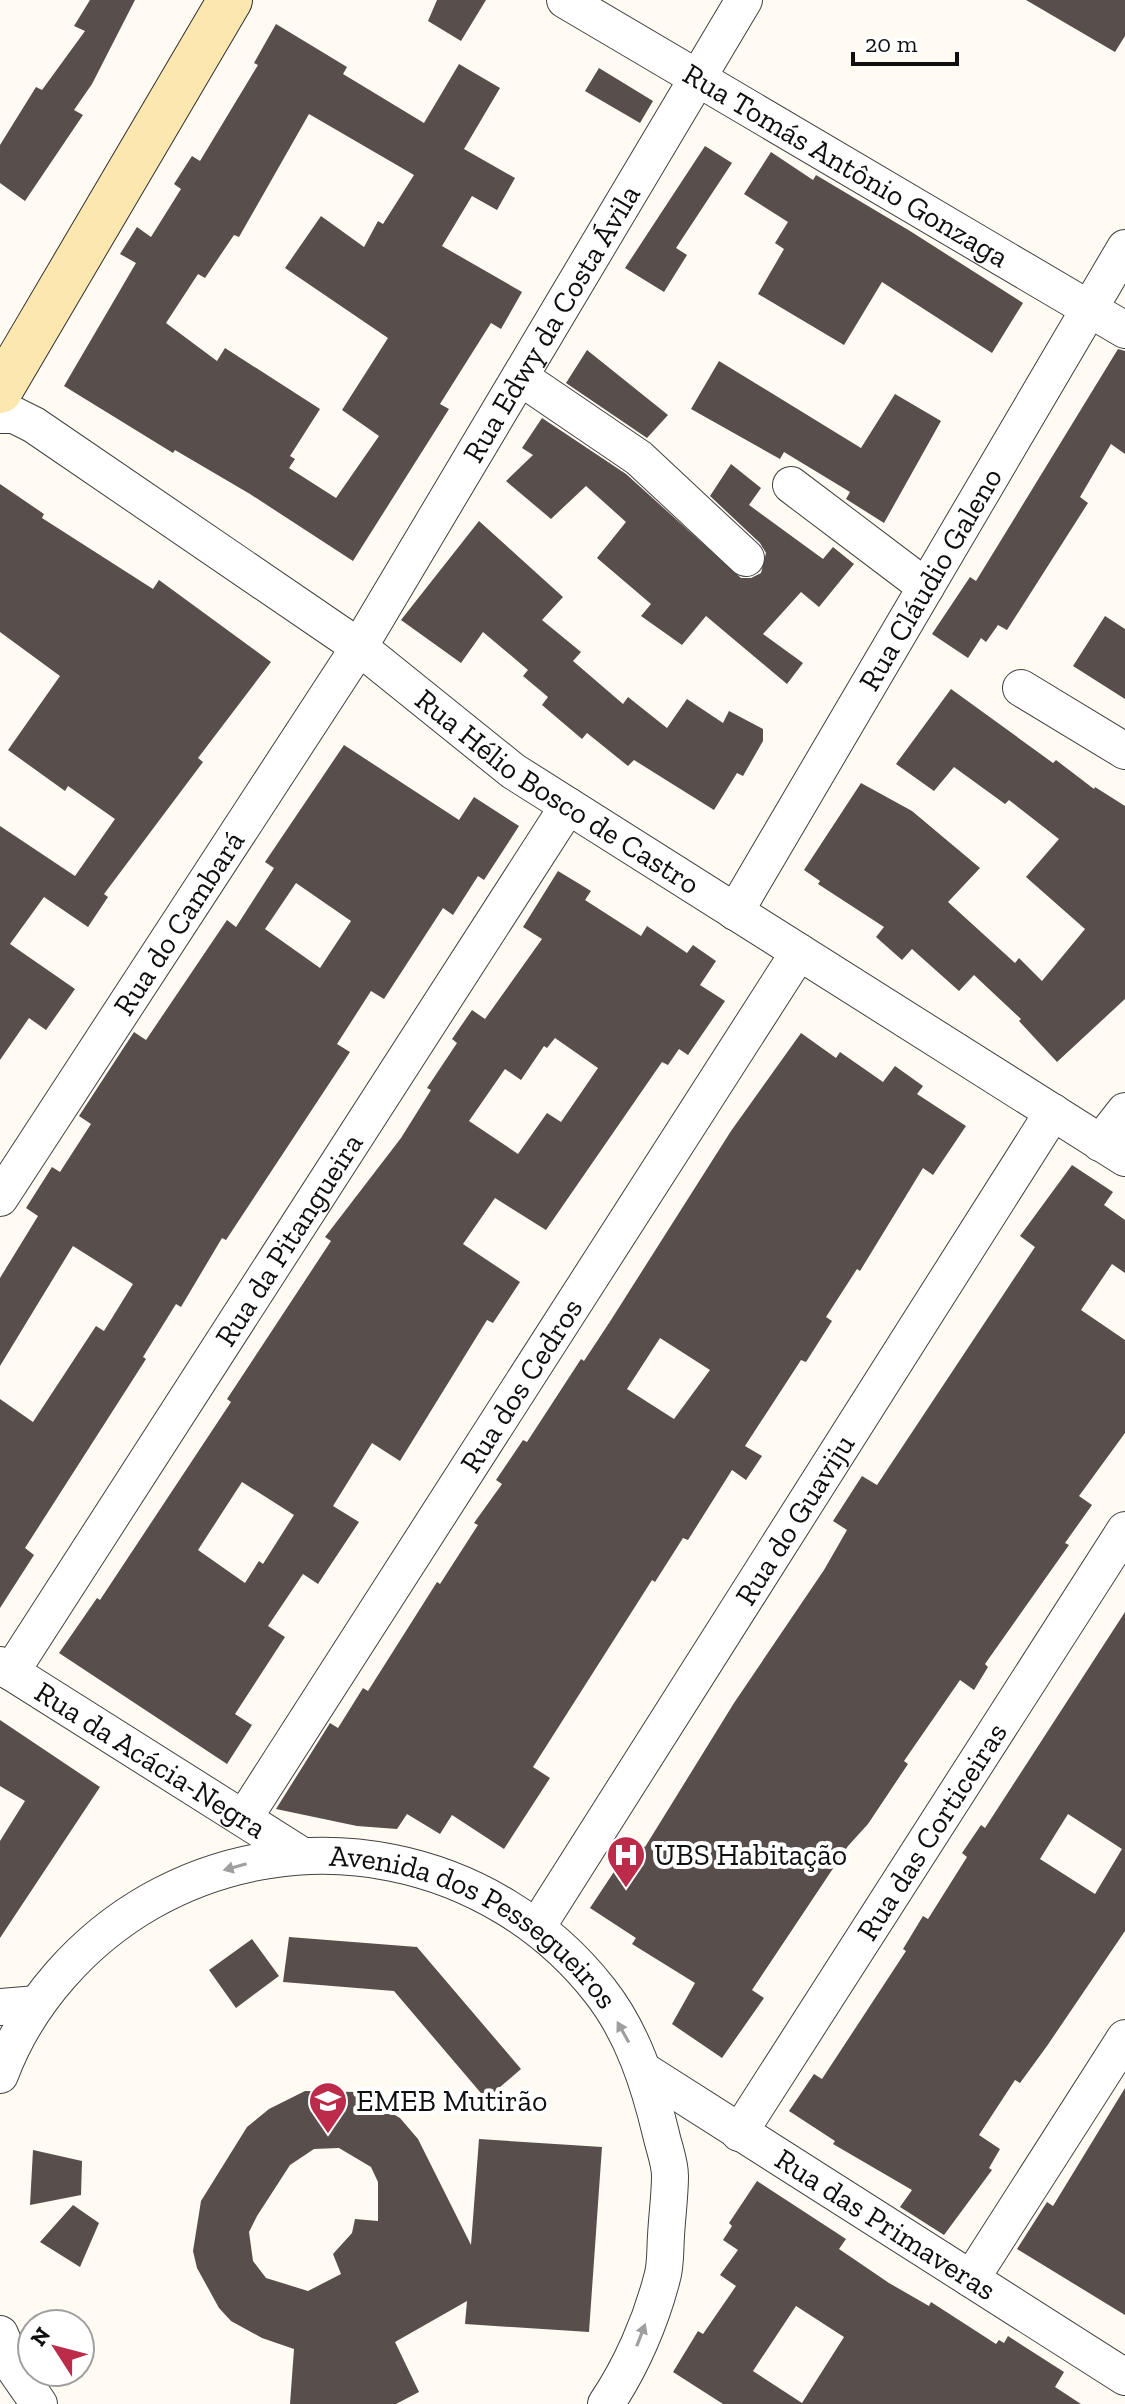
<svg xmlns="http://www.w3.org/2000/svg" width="1125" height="2404" viewBox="0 0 1125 2404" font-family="'Zilla Slab',serif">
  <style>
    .building { fill: #584e4c; fill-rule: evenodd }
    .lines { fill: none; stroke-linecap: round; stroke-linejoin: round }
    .street-casing { stroke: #424242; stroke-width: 38 }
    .secondary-casing { stroke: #313131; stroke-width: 46 }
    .street { stroke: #fff; stroke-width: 36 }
    .secondary { stroke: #fce7af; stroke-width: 44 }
    .oneway { fill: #9f9f9f }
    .labels { text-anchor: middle; stroke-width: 8; stroke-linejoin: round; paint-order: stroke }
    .street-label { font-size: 30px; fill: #0f0f0f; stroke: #fff }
    .poi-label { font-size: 30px; fill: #0f0f0f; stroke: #fff; text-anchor: start }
  </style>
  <rect width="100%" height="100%" fill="#fffaf2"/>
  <path class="building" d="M90,0H135L92,84L74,110L83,115L25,201L0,183V145L36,87L42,90L85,31L74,26Z
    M437,0H486L461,41L428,21Z
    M1026,0H1125V36L1115,52Z
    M276,24L347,67L343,74L424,123L459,64L500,88L464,149L515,178L497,210L472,196L442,246L522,292L501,329L491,323L440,404L449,409L353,561L250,494L175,450L173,453L64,386L136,263L120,254L137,227L151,237L181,189L174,184L192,156L200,161L258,65L254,63ZM309,114L414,175L383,224L378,221L364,247L321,216L285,268L388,338L342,410L379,436L336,498L289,468L295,459L290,456L320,409L225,348L217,361L166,323L198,274L205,278L234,235L239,237Z
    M599,68L653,101L640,123L585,91Z
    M705,146L732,163L676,248L687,255L664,292L625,268Z
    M771,152L813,180L816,175L910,231L1023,303L992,353L882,282L844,345L758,294L784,249L775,243L788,222L744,194Z
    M1118,349L1125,351V454L1111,444L1080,497L1088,503L1007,630L998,625L986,642L981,638L968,658L932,634L970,577L976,581Z
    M587,350L668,415L647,438L566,383Z
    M719,361L861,448L895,394L941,421L884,523L846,499L850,492L784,452L780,459L691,409Z
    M542,418L626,474L741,578H751L761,573L766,553L760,543L710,496L731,464L761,488L749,505L823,559L833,547L854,564L819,607L801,592L763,634L803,663L787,684L706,616L682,645L641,616L651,604L597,558L626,522L586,486L551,519L506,481L533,455L522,448Z
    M0,484L44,514L42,518L153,589L159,580L271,662L198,758L203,762L104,894L108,897L88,927L44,897L10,944L75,989L46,1030L29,1018L0,1060V826L75,876L115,819L68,786L65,791L8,750L60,676L0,632Z
    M479,521L563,597L542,620L581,652L573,661L623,704L628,697L667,728L687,699L723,723L729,711L763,729V741L743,776L737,773L714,810L634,760L628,766L587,733L582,739L542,705L548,697L523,676L528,670L483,632L461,663L401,620Z
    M1105,616L1125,629V699L1073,666Z
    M951,689L1053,763L1056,760L1094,789L1095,787L1125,806V999L1057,1062L1019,1021L1021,1019L974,975L959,991L912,949L902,960L876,937L884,927L818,884L820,881L804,870L861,783L912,811L980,868L948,902L1015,963L1019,958L1042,981L1085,929L1026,877L1059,839L1009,800L1005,804L954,767L934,791L896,764Z
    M344,745L459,820L474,797L519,826L484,880L478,876L453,915L443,908L384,999L371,991L337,1044L350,1052L226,1240L222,1238L181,1307L176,1304L143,1357L146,1359L25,1548L34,1555L0,1608V1399L33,1422L96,1326L104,1331L133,1284L73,1246L0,1366V1278L38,1216L26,1208L52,1167L60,1172L91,1124L79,1116L134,1032L146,1040L227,920L236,927L274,868L265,862ZM296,883L351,921L320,968L265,929Z
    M558,871L591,891L585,900L641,936L647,926L687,953L693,945L716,961L700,985L725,1001L688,1055L679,1049L668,1065L662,1062L546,1230L495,1198L463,1244L520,1282L493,1323L487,1320L400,1461L372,1443L333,1506L359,1522L318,1584L303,1574L268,1626L285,1637L235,1714L252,1725L227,1764L59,1653L97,1598L100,1600L231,1402L227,1399L331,1241L325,1237L401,1138L431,1090L427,1088L457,1043L452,1039L472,1010L485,1019L542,939L523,927ZM555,1038L598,1068L561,1122L547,1113L518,1154L469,1121L505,1069L521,1080L544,1046L547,1048ZM242,1482L294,1515L263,1564L259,1561L245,1583L198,1550Z
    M801,1033L836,1058L840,1052L883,1082L895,1066L923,1086L917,1094L966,1126L933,1175L923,1168L860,1271L857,1269L826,1317L832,1321L806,1362L801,1360L745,1446L762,1456L746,1480L732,1470L688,1540L683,1538L655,1582L652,1580L533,1767L550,1778L504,1849L452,1815L440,1834L407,1814L397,1829L357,1826L276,1809L330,1723L338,1728L363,1688L368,1691L437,1582L440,1584L478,1525L474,1523L502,1484L496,1480L523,1440L527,1442L581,1359L584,1361L611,1320L731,1131ZM660,1338L710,1370L674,1419L627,1389Z
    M1072,1165L1113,1192L1104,1205L1125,1220V1273L1112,1264L1081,1310L1125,1340V1433L1079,1496L1092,1505L1065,1543L1069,1545L985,1664L988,1667L974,1690L960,1680L904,1761L908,1764L868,1824L848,1846L752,1990L764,1998L722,2058L672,2024L695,1983L632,1944L636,1938L590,1908L635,1840L645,1847L734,1703L824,1570L847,1530L833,1521L862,1476L877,1485L1035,1247L1020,1236Z
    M1125,1612V1931L1047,2046L1020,2083L1015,2080L979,2135L1000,2149L989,2168L992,2170L944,2235L900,2207L912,2190L833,2144L835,2141L789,2111L814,2074L822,2079L906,1951L903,1949L923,1916L928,1919L967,1857L962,1853L981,1825L985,1828ZM1068,1814L1122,1849L1095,1894L1040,1859Z
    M0,1720L100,1787L0,1938V1841L25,1801L0,1786Z
    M289,1937L417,1947L521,2069L486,2099L394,1991L283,1982Z
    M252,1939L279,1976L236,2008L209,1970Z
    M1125,2088V2315L1017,2249L1047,2202L1053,2206Z
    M305,2091L356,2092L400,2118L418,2139L471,2245L479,2139L602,2147L589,2332L465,2324L467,2301L395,2342L419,2392L396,2404H290L294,2349L262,2338L231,2321L219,2308L197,2268L193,2251L201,2201L247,2127L269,2109ZM339,2148L371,2167L378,2182V2221L355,2219L352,2233L333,2254L341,2274L308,2291L266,2278L253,2261L249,2232L257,2216L290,2165L314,2149Z
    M33,2150L82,2161L81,2195L30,2205Z
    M757,2181L846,2239L839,2249L889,2283L929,2306L931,2302L996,2344L999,2340L1004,2343L1008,2336L1064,2372L1055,2387L1081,2404H723L673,2372L698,2331L703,2334L736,2286L720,2275L738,2250L723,2240L732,2226L729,2223ZM796,2306L844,2337L802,2403L753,2371Z
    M73,2205L99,2223L80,2267L40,2242Z"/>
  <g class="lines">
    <defs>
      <g id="street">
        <path id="s1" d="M565,0L1125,330"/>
        <path d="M520,377L639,458L746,558"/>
        <path id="s2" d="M0,415H14L34,425L359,647L513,771L1125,1158"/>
        <path d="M791,485L926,587"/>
        <path d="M1021,688L1125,751"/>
        <path id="s3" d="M735,912L1125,248"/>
        <path d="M1100,1143L1125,1111"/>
        <path id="s4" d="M0,1198L359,647L744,0"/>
        <path id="s5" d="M0,1665L301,1855"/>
        <path id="s6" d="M11,1672L568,806"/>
        <path id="s7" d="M244,1818L799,952"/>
        <path id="s8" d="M537,1927L1053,1112"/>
        <path d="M0,2007L37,2004"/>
        <path id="s9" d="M646,2072L1125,2377"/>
        <path id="s10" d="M0,2075C27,2002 84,1939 151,1901C302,1816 493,1854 600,1991C633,2033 649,2084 661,2134C664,2148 670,2162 670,2176C670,2195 667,2216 666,2236C665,2249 666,2265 662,2278C651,2321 631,2367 606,2404"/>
        <path id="s11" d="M739,2133L1125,1530"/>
        <path d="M971,2279L1125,2038"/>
        <path d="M0,2334L14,2368L39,2404"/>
      </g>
      <path id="secondary" d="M0,391L230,0"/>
    </defs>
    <use href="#street" class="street-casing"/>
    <use href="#secondary" class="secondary-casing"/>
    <use href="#street" class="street"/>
    <use href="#secondary" class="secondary"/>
  </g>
  <defs><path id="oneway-solid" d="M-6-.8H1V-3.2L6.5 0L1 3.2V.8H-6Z" transform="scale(2)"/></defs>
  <g class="oneway">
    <use href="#oneway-solid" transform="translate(235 1867) rotate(164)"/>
    <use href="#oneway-solid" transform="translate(623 2032) rotate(-119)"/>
    <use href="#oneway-solid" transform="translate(641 2335) rotate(-69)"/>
  </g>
  <defs>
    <symbol id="hospital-pin" viewBox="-11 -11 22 30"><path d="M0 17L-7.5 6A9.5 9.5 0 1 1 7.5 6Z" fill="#bc2b49" stroke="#fff"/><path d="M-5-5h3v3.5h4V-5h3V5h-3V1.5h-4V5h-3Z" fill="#fff"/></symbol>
    <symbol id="school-pin" viewBox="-11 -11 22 30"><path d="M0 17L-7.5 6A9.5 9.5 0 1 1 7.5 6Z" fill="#bc2b49" stroke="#fff"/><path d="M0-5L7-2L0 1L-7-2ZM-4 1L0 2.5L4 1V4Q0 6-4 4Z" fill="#fff"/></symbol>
  </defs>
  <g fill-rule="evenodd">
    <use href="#hospital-pin" x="604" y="1833" width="44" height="60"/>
    <use href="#school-pin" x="306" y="2079" width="44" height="60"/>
  </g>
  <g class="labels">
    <g class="street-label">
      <text dy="10" stroke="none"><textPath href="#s1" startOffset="326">Rua Tomás Antônio Gonzaga</textPath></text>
      <text dy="10" stroke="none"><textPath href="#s4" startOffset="1034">Rua Edwy da Costa Ávila</textPath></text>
      <text dy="10" stroke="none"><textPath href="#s3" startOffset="386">Rua Cláudio Galeno</textPath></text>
      <text dy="10" stroke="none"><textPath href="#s2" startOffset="676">Rua Hélio Bosco de Castro</textPath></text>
      <text dy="10" stroke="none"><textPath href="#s4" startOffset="328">Rua do Cambará</textPath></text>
      <text dy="10" stroke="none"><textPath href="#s6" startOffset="514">Rua da Pitangueira</textPath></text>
      <text dy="10" stroke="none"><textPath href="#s7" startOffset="514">Rua dos Cedros</textPath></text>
      <text dy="10" stroke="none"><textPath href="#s8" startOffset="482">Rua do Guaviju</textPath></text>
      <text dy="10" stroke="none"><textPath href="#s5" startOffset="178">Rua da Acácia-Negra</textPath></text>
      <text dy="10" stroke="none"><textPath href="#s11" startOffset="358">Rua das Corticeiras</textPath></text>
      <text dy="10" stroke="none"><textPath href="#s10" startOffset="586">Avenida dos Pessegueiros</textPath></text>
      <text dy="10" stroke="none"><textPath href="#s9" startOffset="284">Rua das Primaveras</textPath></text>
    </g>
    <g class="poi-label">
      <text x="654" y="1865">UBS Habitação</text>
      <text x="356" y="2111">EMEB Mutirão</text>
    </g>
  </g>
  <g transform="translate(56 2348) rotate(306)"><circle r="38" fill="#ffffff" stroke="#9f9f9f" stroke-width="2"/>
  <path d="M0-6L14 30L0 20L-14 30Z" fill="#bc2b49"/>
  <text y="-12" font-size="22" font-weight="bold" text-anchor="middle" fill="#0f0f0f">N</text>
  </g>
  <path d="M853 52v12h104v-12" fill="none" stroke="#0f0f0f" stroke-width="4"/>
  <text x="865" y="52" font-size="24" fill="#0f0f0f" stroke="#ffffff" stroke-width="6" paint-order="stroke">20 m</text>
</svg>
